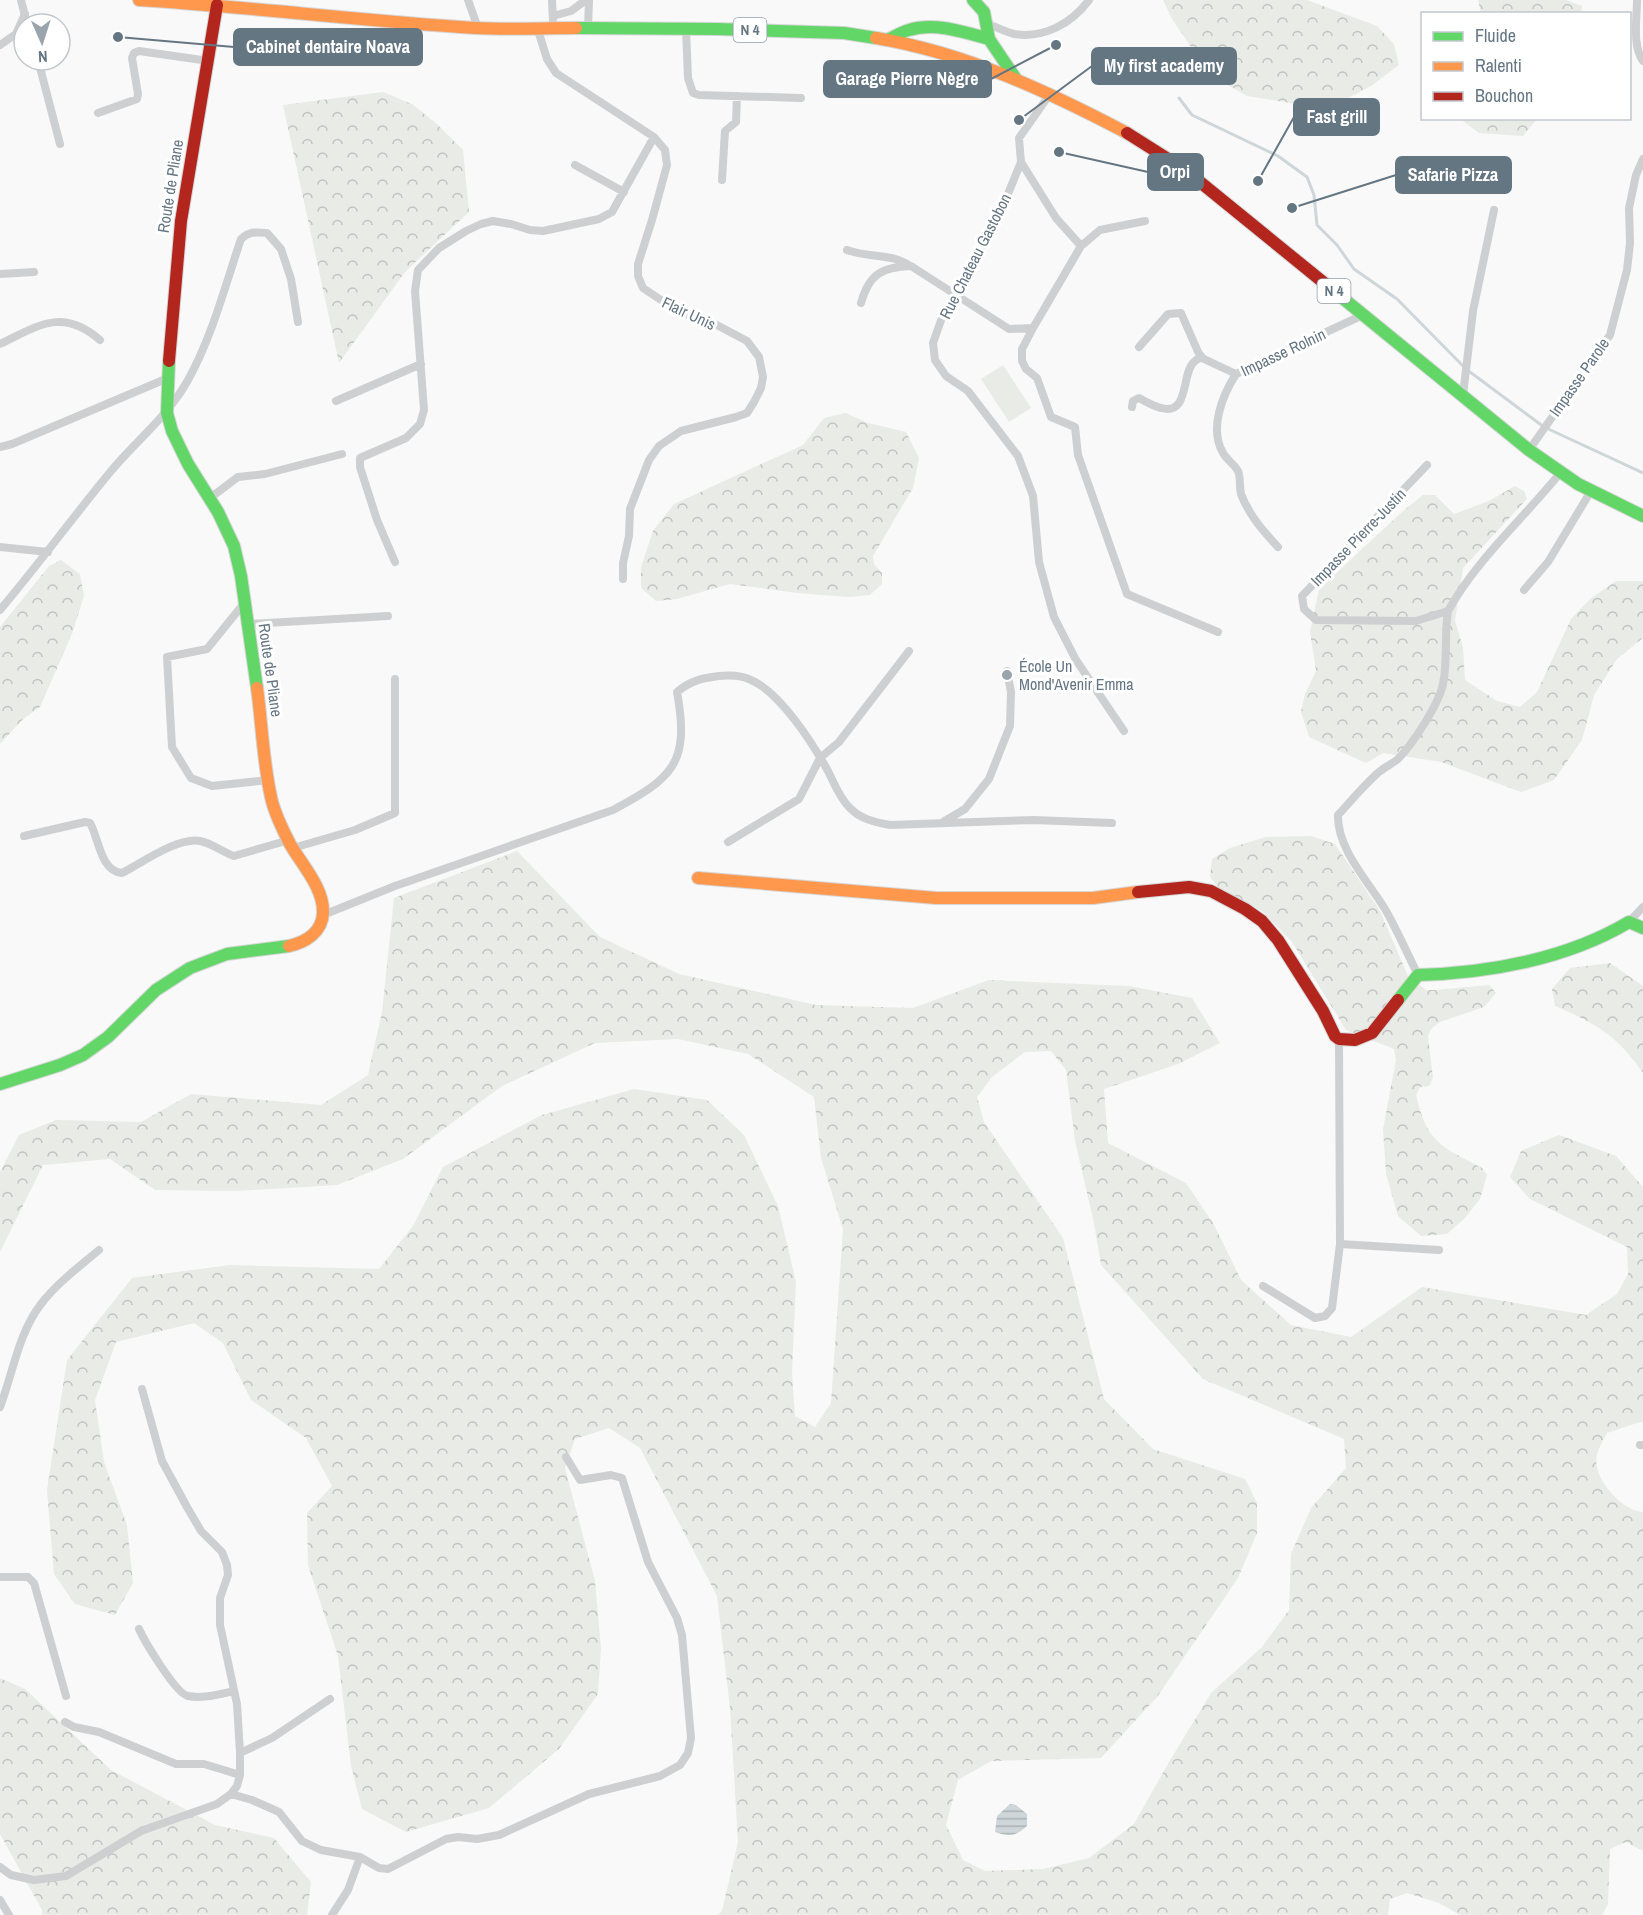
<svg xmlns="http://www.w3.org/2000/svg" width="1643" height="1915" viewBox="0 0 1643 1915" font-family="'Archivo Narrow',sans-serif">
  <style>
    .forest { fill: url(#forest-crowns); fill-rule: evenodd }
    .pitch { fill: #e8ebe6 }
    .water { fill: url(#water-rules) }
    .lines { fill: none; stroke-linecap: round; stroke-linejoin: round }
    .stream { stroke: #ced6d9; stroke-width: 3 }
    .fast-casing { stroke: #d5d6d7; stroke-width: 14 }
    .slow-casing { stroke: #d5d6d7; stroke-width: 14 }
    .jam-casing { stroke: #d5d6d7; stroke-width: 14 }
    .street { stroke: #cecfd0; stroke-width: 8 }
    .fast { stroke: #63d668; stroke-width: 12 }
    .slow { stroke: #ff974d; stroke-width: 12 }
    .jam { stroke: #b3261e; stroke-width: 12 }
    .poi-dot { fill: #99a4ac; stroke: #fff; stroke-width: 2 }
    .labels { text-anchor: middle; stroke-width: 6; stroke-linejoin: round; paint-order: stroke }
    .shield { fill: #fff; stroke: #939fa8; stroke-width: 1.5 }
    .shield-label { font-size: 15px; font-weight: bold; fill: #657683 }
    .street-label { font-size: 16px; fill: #657683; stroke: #fff }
    .poi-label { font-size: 16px; fill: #657683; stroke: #fff; text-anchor: start }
    .leader { fill: none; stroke: #657683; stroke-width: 2 }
    .callout-dot { fill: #657683; stroke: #fff; stroke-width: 2 }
    .callout { fill: #657683; stroke: #657683; stroke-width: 2 }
    .callout-label { font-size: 18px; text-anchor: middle; font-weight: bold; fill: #fff }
  </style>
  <defs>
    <pattern id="forest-crowns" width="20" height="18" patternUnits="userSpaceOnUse" patternTransform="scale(1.5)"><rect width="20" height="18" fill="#e8ebe6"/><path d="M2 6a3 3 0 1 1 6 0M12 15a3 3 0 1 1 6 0" fill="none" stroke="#c0c3c0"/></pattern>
    <pattern id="water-rules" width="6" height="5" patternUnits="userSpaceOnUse" patternTransform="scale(1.5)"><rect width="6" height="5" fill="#ced6d9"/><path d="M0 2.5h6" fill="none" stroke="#abb2b5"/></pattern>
  </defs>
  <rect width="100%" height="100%" fill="#f9f9f9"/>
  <path class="forest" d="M1163,0H1307L1377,26L1394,44L1399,65L1371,86L1344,100L1296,104L1247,96L1210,75L1172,19Z
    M1478,0H1566L1582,6L1581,13H1481Z
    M383,92L412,104L437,124L463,150L469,212L405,272L339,363L283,105Z
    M1464,118H1537V119L1523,136L1479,133L1463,121Z
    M846,413L868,423L906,432L919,458L913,488L873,556L874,564L882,573V584L870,595L848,597L797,593L730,584L677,599L656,601L641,588V567L653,531L674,504L803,445L824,418Z
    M1515,486L1524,491L1527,499L1463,568L1455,621L1463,647L1465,680L1497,701L1520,707L1537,692L1571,619L1590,599L1616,581H1643V638L1617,659L1594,695L1582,740L1554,780L1521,792L1441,762L1383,753L1366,763L1309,737L1301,712L1305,694L1316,671L1310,632L1319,589L1403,511L1423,495H1435L1454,514L1489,501Z
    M61,560L80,574L84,596L72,634L40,707L22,720L0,744V627L49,566Z
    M1311,836L1335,844L1380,911L1408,976L1426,990H1435L1489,985L1496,993L1484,1007L1440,1022L1431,1029L1428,1036L1433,1078L1429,1086L1420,1087L1416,1095C1427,1143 1441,1146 1482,1168L1487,1175L1480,1199L1464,1219L1447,1234L1421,1236L1398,1216L1386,1174L1383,1129L1396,1060L1394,1049L1346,1030L1292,942L1262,911L1219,888L1210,877L1212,859L1230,848L1266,837Z
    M517,851L600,937L679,974L816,1005L913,1008L989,980L1129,986L1192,998L1220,1043L1178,1064L1104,1089L1108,1143L1186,1183L1213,1223L1241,1280L1291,1325L1351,1337L1422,1287L1586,1315L1617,1294L1628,1274L1627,1247L1530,1199L1510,1177L1521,1151L1559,1135L1616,1156L1643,1187V1421L1607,1433C1604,1440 1598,1448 1597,1455C1591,1477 1622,1511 1643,1512V1851L1626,1842L1610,1849L1608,1904L1602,1915H1460L1439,1903L1407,1893L1390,1899L1388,1915H718L722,1911L738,1842L730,1708L717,1596L640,1448L609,1428L575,1439L565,1468L595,1581L601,1648L598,1694L559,1749L489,1808L406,1832L362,1809L351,1766L338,1656L308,1565L307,1513L332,1486L306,1438L251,1400L223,1343L194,1323L116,1342L95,1400L104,1462L127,1525L133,1583L115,1615L75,1604L54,1574L47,1490L67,1360L132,1278L230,1265L379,1269L413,1226L443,1167L542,1115L634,1089L707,1100L744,1135L778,1206L796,1282L792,1373L795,1416L815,1427L831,1403L843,1229L821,1158L814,1097L748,1054L678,1039L595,1043L502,1086L403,1159L337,1185L235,1191L155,1190L110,1159L43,1165L0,1252V1172L19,1135L56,1120L141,1122L191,1094L321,1105L368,1075L382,1012L394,898ZM1051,1051L1066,1070L1075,1141L1094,1223L1101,1265L1203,1379L1344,1439L1346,1468L1311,1508L1291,1554L1289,1610L1262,1647L1211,1693L1169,1762L1134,1824L1089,1858L1043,1869L985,1871L963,1860L946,1825L958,1780L991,1761L1101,1758L1157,1697L1238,1578L1257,1533V1503L1245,1479L1153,1449L1104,1399L1063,1238L984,1122L977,1097L992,1077L1025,1052Z
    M1610,963L1643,986V1073C1618,1036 1595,1023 1555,1006L1552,989L1570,968Z
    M0,1678L25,1689L111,1770L215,1825L274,1838L311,1882L307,1915H42V1910L0,1834Z"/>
  <path class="pitch" d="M1003,365L1031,408L1009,422L981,379Z"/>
  <path class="water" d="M1010,1804L1016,1805L1027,1814V1826C1016,1836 1010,1837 995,1832L997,1816Z"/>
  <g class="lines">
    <path class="stream" d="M1179,98L1192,115L1278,156L1307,177L1314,195L1317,225L1337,245L1354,269L1397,299L1466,369L1544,427L1643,473"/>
    <defs>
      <path id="fast" d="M973,0L984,12L989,39L1016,79
        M576,28L717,29L844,33L876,38
        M887,40C894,37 901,32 909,30C935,22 964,32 989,39
        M1334,291L1529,450L1578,484L1643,516
        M169,361L167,413L172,431L188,464L218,512L234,546L241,576L257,688
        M1398,1000L1418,975C1489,973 1567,959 1629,922L1643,928
        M0,1084L60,1065L83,1055L108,1037L156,990L190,968L227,954L289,946"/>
      <path id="slow" d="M139,0C251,7 363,21 475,28C509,30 542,28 576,28
        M876,38C966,53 1047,91 1127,133
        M257,688C262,724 263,762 271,797C274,813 283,830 290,844C302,865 324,888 323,913C322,932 306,942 289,946
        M698,878L936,898H1093L1138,892"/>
      <path id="jam" d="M1127,133L1184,169L1334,291
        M169,361L181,221L217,5
        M1138,892L1189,887L1211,891L1245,909L1262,921L1278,940L1323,1011L1335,1036L1339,1039L1355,1040L1372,1033L1398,1000"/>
    </defs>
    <use href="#fast" class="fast-casing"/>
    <use href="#slow" class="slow-casing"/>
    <use href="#jam" class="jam-casing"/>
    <path class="street" d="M21,0L27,24
      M468,0L478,28
      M552,0L553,21
      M1637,0C1637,19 1632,45 1643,61
      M553,16L571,11L586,0
      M988,24C996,27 1006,32 1014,34C1044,39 1072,23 1089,0
      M537,27L547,59L556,73L654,137L665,150L667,165L652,220L638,264V276L643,288L679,312L715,324L747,341L759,357L763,377L761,388L754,402L747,413L736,417L681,431L659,446L649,460L630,509L629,536L623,563V579
      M588,28L589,0
      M686,29L688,78L693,93L699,95L801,98
      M0,45L16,34L25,14
      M38,60L60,144
      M1050,94L1019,138L1021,162L1001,211L956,296L944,312L933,343L935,360L946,376L968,391L1018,456L1033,496L1039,562L1054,617L1076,660L1124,731
      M98,113L137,99L138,94L132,58L134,53L139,51L209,61
      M1021,162L1056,218L1081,246
      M575,165L624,192
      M722,180L725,131L736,122L737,96
      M847,250C868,258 892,253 910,266
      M0,274L34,272
      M861,303C869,274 882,267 911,266L1009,329L1033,328L1081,246L1100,230L1145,221
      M1033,328L1022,349V361L1026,369L1037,378L1051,417L1075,427L1078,455L1127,594L1218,632
      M0,344C38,326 62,307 100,340
      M1139,347L1168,314L1181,313L1199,354L1204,359L1236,374L1363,315
      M1236,374C1222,396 1209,429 1223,453C1227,460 1234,464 1238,471C1241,478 1239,486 1241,494C1249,515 1263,531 1278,547
      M1463,395L1473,311L1494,210
      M336,401L421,364
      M1132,407L1133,401L1139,398C1146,402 1153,406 1161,408C1190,416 1181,373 1194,362C1196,359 1199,359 1202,357
      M0,447L12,444L168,378
      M1529,450L1610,335L1627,270L1630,243L1629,208L1636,175L1643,159
      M1427,465L1302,596L1304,609L1316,620L1416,621L1448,611C1477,559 1523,519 1561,472
      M210,498L238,477L265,474L342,454
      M0,547L48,552
      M395,562L377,520L360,467V458L406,438L420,424L424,410L415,291L418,270L439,248L466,231L481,224L493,221L511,224L530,230L543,231L599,219L612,212L654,137
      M1524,590L1548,562L1591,491
      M245,602L207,649L167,657L172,747L191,778L212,786L269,780
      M0,610C38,565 73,517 111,471C137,440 168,416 188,380C212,337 225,286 241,239C249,231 256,232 267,233L281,249L291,279L298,322
      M248,624L388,616
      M943,822L965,809L989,779L1010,726L1011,692L1007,671
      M24,836L85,822L90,823C99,838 100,871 122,873C142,863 177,837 200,841C211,843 223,852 234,856L289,840
      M728,842L799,799L820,758L839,742L909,651
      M293,848L355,830L395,813V679
      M323,915L395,886L613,810C673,778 690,763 677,692C690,681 702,678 719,676C730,675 741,675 751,680C780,692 813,744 828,771C834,783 839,797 849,807C860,819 874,822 890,825L1033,820L1112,823
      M1629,922L1643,907
      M1418,975C1407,953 1397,930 1385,909C1368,881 1337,849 1338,815C1351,801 1364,785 1379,772C1385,767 1392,764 1398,759C1412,745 1439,704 1443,684C1448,660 1444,636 1448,611
      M1340,1244L1439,1250
      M1263,1286L1315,1318L1325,1316L1332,1308L1340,1244L1339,1039
      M0,1407C13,1373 18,1334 41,1304C57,1283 79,1267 99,1250
      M1640,1445H1643
      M0,1577H28L34,1583L66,1696
      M139,1629C145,1642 176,1694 188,1696C202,1699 220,1694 234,1691
      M65,1722L74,1727L99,1732L176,1764H204L240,1775
      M240,1753L272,1738L330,1699
      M231,1794L252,1800L279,1812L302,1841L321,1850L360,1857L379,1868L388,1869L446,1839L458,1837L477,1839L499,1835L589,1794L660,1776L680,1765L688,1753L691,1738L682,1635L677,1618L648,1562L622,1478L611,1475L580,1480L566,1457
      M0,1867L11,1875L34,1880L66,1876L141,1831L217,1804L231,1794L237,1786L240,1775V1753L237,1704L220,1625V1598L228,1575L227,1565L222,1552L201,1531L187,1507L162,1461L142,1389
      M0,1900L9,1915
      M332,1915L348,1890L360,1857"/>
    <use href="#fast" class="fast"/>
    <use href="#slow" class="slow"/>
    <use href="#jam" class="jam"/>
  </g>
  <circle class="poi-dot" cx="1007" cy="675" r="6"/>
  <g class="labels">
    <g class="shield">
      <rect x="733.5" y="18" width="33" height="24" rx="4.5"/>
      <rect x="1317.5" y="279" width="33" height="24" rx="4.5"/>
    </g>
    <g class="shield-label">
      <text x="750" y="35">N 4</text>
      <text x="1334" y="296">N 4</text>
    </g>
    <g class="street-label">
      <text transform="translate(170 186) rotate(-81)" y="6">Route de Pliane</text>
      <text transform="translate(975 256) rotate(-63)" y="6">Rue Chateau Gastobon</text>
      <text transform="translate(689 313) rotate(25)" y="6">Flair Unis</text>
      <text transform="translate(1283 352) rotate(-25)" y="6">Impasse Rolnin</text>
      <text transform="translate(1579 377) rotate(-55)" y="6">Impasse Parole</text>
      <text transform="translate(1358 537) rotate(-46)" y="6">Impasse Pierre-Justin</text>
      <text transform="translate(271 670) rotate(82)" y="6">Route de Pliane</text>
    </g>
    <g class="poi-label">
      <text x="1019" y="672">École Un<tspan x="1019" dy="18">Mond'Avenir Emma</tspan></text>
    </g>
  </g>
  <path class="leader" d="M118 37L234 47M1019 120L1092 66M1056 45L991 79M1258 181L1294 117M1059 152L1148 172M1292 208L1396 175"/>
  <g class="callout-dot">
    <circle cx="118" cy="37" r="6"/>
    <circle cx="1019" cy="120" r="6"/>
    <circle cx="1056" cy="45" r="6"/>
    <circle cx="1258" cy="181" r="6"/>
    <circle cx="1059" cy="152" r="6"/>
    <circle cx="1292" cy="208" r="6"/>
  </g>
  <g class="callout">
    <rect x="234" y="29" width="188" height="36" rx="6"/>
    <rect x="1092" y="48" width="144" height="36" rx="6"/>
    <rect x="824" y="61" width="167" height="36" rx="6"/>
    <rect x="1294" y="99" width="85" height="36" rx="6"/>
    <rect x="1148" y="154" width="55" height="36" rx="6"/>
    <rect x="1396" y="157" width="115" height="36" rx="6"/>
  </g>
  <g class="callout-label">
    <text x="328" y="53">Cabinet dentaire Noava</text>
    <text x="1164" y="72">My first academy</text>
    <text x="907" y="85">Garage Pierre Nègre</text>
    <text x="1337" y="123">Fast grill</text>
    <text x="1175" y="178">Orpi</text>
    <text x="1453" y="181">Safarie Pizza</text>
  </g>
  <rect x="1421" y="12" width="210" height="108" fill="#ffffff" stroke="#c1c8cd" stroke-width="1.5"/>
  <rect x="1433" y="32" width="30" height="9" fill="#63d668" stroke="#c1c8cd" stroke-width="1.5"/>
  <text x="1475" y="42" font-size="18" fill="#657683">Fluide</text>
  <rect x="1433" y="62" width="30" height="9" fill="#ff974d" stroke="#c1c8cd" stroke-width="1.5"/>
  <text x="1475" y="72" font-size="18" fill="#657683">Ralenti</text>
  <rect x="1433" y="92" width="30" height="9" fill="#b3261e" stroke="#c1c8cd" stroke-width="1.5"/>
  <text x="1475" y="102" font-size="18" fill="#657683">Bouchon</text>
  <g transform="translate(42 42) rotate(177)"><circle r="28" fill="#ffffff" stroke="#c1c8cd" stroke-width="1.5"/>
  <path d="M0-4.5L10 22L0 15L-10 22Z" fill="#99a4ac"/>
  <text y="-9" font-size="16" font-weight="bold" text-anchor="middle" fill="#657683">N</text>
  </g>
</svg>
